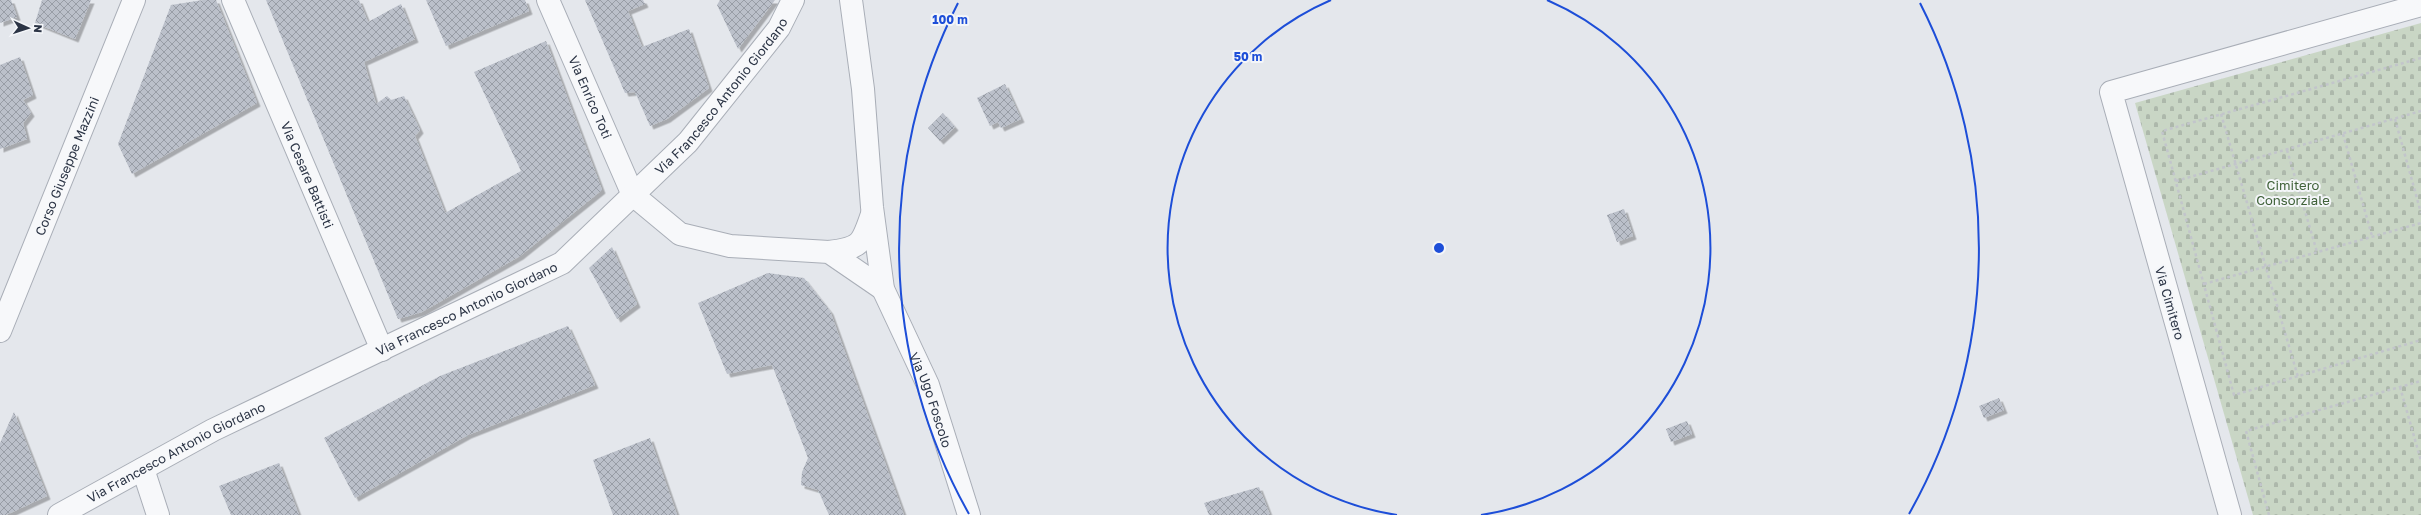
<svg xmlns="http://www.w3.org/2000/svg" width="2421" height="515" viewBox="0 0 2421 515" font-family="'Golos Text',sans-serif">
  <style>
    .cemetery { fill: url(#cemetery-stones) }
    .building { fill: url(#building-cross-hatch); filter: url(#shadow) }
    .lines { fill: none; stroke-linecap: round; stroke-linejoin: round }
    .minor-casing { stroke: #a9aeb7; stroke-width: 24 }
    .tertiary-casing { stroke: #a9aeb7; stroke-width: 24 }
    .path { stroke: #c2c5cb; stroke-width: 2.5; stroke-dasharray: 3 3; stroke-linecap: butt }
    .minor { stroke: #f7f8fa; stroke-width: 22 }
    .tertiary { stroke: #f7f8fa; stroke-width: 22 }
    .ring { fill: none; stroke: #1d4ed8; stroke-width: 2 }
    .labels { text-anchor: middle; stroke-width: 4; stroke-linejoin: round; paint-order: stroke }
    .street-label { font-size: 13px; fill: #2b3445; stroke: #f4f6f9 }
    .park-label { font-size: 13px; fill: #3f6138; stroke: #f4f6f9 }
    .centre { fill: #1d4ed8; stroke: #f4f6f9; stroke-width: 2 }
    .ring-label { font-size: 12px; text-anchor: middle; font-weight: bold; fill: #1d4ed8; stroke: #f4f6f9; stroke-width: 4; stroke-linejoin: round; paint-order: stroke }
  </style>
  <defs>
    <pattern id="cemetery-stones" width="16" height="16" patternUnits="userSpaceOnUse"><rect width="16" height="16" fill="#c9d6c5"/><path d="M2 7V4a2 2 0 0 1 4 0v3zM10 15v-3a2 2 0 0 1 4 0v3z" fill="#adb8ab"/></pattern>
    <pattern id="building-cross-hatch" width="8" height="8" patternUnits="userSpaceOnUse"><rect width="8" height="8" fill="#bbc0ca"/><path d="M0 0l8 8M0 8l8-8" fill="none" stroke="#989da6"/></pattern>
    <filter id="shadow"><feDropShadow dx="3.5" dy="3.5" stdDeviation="0" flood-color="#0004"/></filter>
  </defs>
  <rect width="100%" height="100%" fill="#e4e7ec"/>
  <path class="cemetery" d="M2421,23V515H2253L2135,103Z"/>
  <path class="building" d="M0,0H11L17,17L0,23Z
    M42,0H91L75,39L35,23Z
    M203,0H216L257,103L132,174L118,144L171,5Z
    M266,0H359L368,22L401,4L415,39L364,62L376,104L387,96L391,100L404,96L420,130L415,136L445,213L521,171L474,72L546,41L602,190L520,256L422,312L398,319Z
    M426,0H525L529,11L446,46Z
    M585,0H643L645,4L628,11L642,47L689,29L709,88L667,119L650,126L635,92L625,93Z
    M720,0H775L738,49L717,5Z
    M20,57L33,95L23,100L31,113L23,123L27,139L0,149V65Z
    M1005,84L1021,119L1001,128L998,122L990,126L977,98Z
    M943,113L955,127L940,141L928,128Z
    M1624,209L1633,236L1617,242L1607,215Z
    M612,247L637,304L617,319L589,268Z
    M768,273L804,278L830,311L904,515H829L818,490L801,485L802,472L808,458L772,365L727,374L698,303Z
    M568,326L595,385L468,435L355,498L324,438L440,376Z
    M1999,398L2004,410L1984,418L1979,406Z
    M14,412L47,496L6,515H0V443Z
    M1687,421L1692,434L1671,442L1666,429Z
    M650,438L677,515H613L593,460Z
    M279,463L299,515H231L219,486Z
    M1259,487L1270,515H1209L1204,503Z"/>
  <g class="lines">
    <defs>
      <g id="minor">
        <path id="s1" d="M233,0L382,350"/>
        <path id="s2" d="M548,0L633,195L680,234L730,246L829,252L883,289"/>
        <path id="s3" d="M851,0L863,89L872,207L883,289L928,385L969,515"/>
        <path d="M829,252C861,248 862,244 872,214"/>
        <path d="M143,469L158,515"/>
        <path id="s4" d="M59,515L213,430L562,263L688,142L779,28L793,0"/>
        <path d="M2230,515L2111,92L2421,5"/>
      </g>
      <g id="tertiary">
        <path id="s5" d="M0,331L134,0"/>
      </g>
    </defs>
    <use href="#minor" class="minor-casing"/>
    <use href="#tertiary" class="tertiary-casing"/>
    <path class="path" d="M2421,58L2162,131L2234,395L2421,340
      M2221,114L2298,377
      M2395,119L2421,213
      M2343,134L2372,236
      M2287,150L2317,252
      M2176,181L2421,111
      M2204,284L2421,223
      M2400,387L2421,461
      M2269,515L2246,431L2421,381"/>
    <use href="#minor" class="minor"/>
    <use href="#tertiary" class="tertiary"/>
  </g>
  <g class="ring">
    <path d="M1397 515A270 270 0 0 1 1331 0M1547 0A270 270 0 0 1 1481 515"/>
    <path d="M969 514A540 540 0 0 1 958 3M1920 3A540 540 0 0 1 1909 514"/>
  </g>
  <g class="labels">
    <g class="street-label">
      <text dy="5" stroke="none"><textPath href="#s4" startOffset="794">Via Francesco Antonio Giordano</textPath></text>
      <text dy="5" stroke="none"><textPath href="#s2" startOffset="106">Via Enrico Toti</textPath></text>
      <text dy="5" stroke="none"><textPath href="#s5" startOffset="178">Corso Giuseppe Mazzini</textPath></text>
      <text dy="5" stroke="none"><textPath href="#s1" startOffset="190">Via Cesare Battisti</textPath></text>
      <text transform="translate(2170 303) rotate(74)" y="5">Via Cimitero</text>
      <text dy="5" stroke="none"><textPath href="#s4" startOffset="457">Via Francesco Antonio Giordano</textPath></text>
      <text dy="5" stroke="none"><textPath href="#s3" startOffset="412">Via Ugo Foscolo</textPath></text>
      <text dy="5" stroke="none"><textPath href="#s4" startOffset="133">Via Francesco Antonio Giordano</textPath></text>
    </g>
    <g class="park-label">
      <text x="2293" y="190">Cimitero<tspan x="2293" dy="15">Consorziale</tspan></text>
    </g>
  </g>
  <circle cx="1439" cy="248" r="6" class="centre"/>
  <g class="ring-label">
    <text x="950" y="24">100 m</text>
    <text x="1248" y="61">50 m</text>
  </g>
  <g transform="translate(28 28) rotate(93)" stroke="#f4f6f9" stroke-width="3" paint-order="stroke">
  <path d="M0-3L7 15L0 10L-7 15Z" fill="#2b3445"/>
  <text y="-6" font-size="11" font-weight="bold" text-anchor="middle" fill="#2b3445">N</text>
  </g>
</svg>
